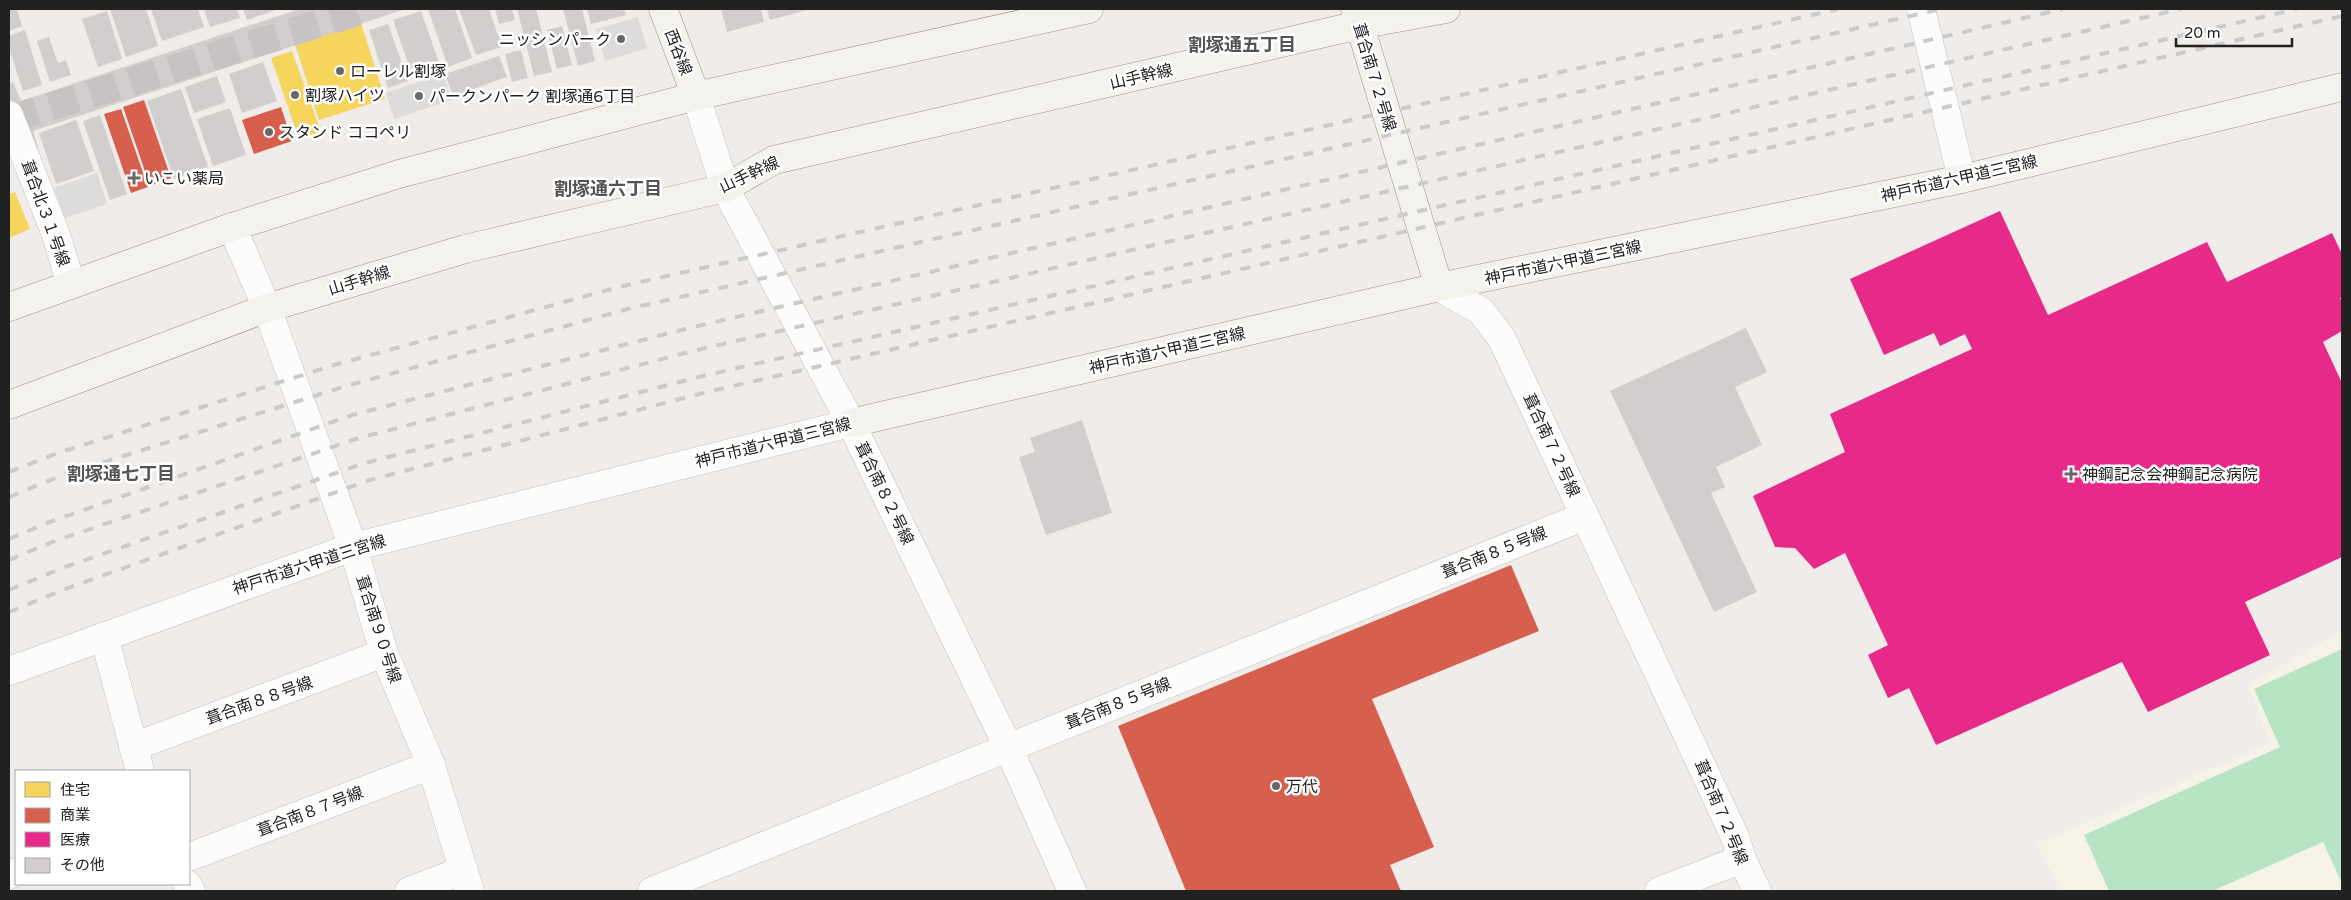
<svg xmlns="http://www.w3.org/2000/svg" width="2351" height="900" viewBox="0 0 2351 900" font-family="'Varela Round','Noto Sans JP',sans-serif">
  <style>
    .education { fill: #f7f2e7 }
    .religious { fill: #dddcdb }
    .pitch { fill: #b7e4c4 }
    .homes { fill: #f6d55c }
    .shops { fill: #d6604d }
    .health { fill: #e7298a }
    .building { fill: #d2cecd }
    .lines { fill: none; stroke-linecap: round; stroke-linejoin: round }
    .street-tunnel { stroke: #c6c3c2; stroke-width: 28; stroke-dasharray: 28 14; stroke-linecap: butt }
    .street-casing { stroke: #c2c1c0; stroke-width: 29 }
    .secondary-casing { stroke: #9a9582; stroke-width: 29 }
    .street { stroke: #fdfcfc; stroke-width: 28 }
    .secondary { stroke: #f4f2ed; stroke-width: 28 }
    .rail { stroke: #cbcbcb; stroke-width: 4; stroke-dasharray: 10 10; stroke-linecap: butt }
    .poi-dot { fill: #696867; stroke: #fff; stroke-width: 2 }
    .labels { text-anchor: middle; stroke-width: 5; stroke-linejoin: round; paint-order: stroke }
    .poi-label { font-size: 16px; fill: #212121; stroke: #fff; text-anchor: start }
    .street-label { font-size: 16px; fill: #212121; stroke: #fff }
    .neighbourhood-label { font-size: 18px; font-weight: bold; fill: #545454; stroke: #fff }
  </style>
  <rect width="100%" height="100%" fill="#efecea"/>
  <path class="education" d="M2342,631V891H2062L2036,844L2270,743L2248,685Z"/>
  <path class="religious" d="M638,17L647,48L605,61L596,29Z
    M443,73L452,100L394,119L386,93Z
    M97,173L107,204L65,218L54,188Z"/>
  <path class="pitch" d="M2342,649V883L2323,842L2212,891H2109L2084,835L2280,747L2254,689Z"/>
  <path class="homes" d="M361,23L385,99L319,120L295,44Z
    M292,51L321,132L299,139L271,58Z
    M15,192L30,229L9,238V194Z"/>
  <path class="shops" d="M144,100L171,178L150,186L123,107Z
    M281,107L292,141L254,154L242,120Z
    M121,109L148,187L131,193L104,114Z
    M1511,565L1539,631L1372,699L1434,847L1390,865L1401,891H1186L1118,726Z"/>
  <path class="health" d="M2000,211L2048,315L2207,242L2227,282L2332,233L2342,254V297L2340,298L2342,302V331L2323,342L2342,383V557L2245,602L2270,655L2148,712L2122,662L1936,745L1909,688L1888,698L1868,655L1888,645L1845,553L1814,569L1795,548L1775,547L1753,496L1845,452L1830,414L1972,349L1965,334L1940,346L1934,333L1884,355L1850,279Z"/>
  <path class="building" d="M9,9H17L22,26L9,31Z
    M110,9H146L158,46L126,57Z
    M151,9H198L204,27L162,41Z
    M204,9H237L240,18L210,27Z
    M243,9H275L276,10L247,20Z
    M299,9H406L33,131L38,148L26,152L9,107V84L13,82L21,101Z
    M428,9H455L472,58L448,67Z
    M459,9H489L502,47L476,55Z
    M495,9H512L515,20L499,24Z
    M517,9H536L552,72L534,76Z
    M563,9H582L595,61L578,66Z
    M587,9H624L626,15L591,24Z
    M721,9H761L764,22L727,32Z
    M767,9H811L770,20Z
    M107,11L122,59L98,67L82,19Z
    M421,11L441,68L413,77L393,20Z
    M388,24L408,81L388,88L369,30Z
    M562,26L572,65L557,69L547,30Z
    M25,30L42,85L23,91L9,48V36Z
    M49,37L58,63L66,60L71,75L50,82L37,41Z
    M521,50L528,78L512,82L505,54Z
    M499,56L507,77L453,96L445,74Z
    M263,62L277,101L242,113L229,74Z
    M217,76L226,102L194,113L185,87Z
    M181,89L208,167L174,179L147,101Z
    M230,108L246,155L213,166L197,119Z
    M100,115L127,194L110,200L83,121Z
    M76,120L94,171L56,184L39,133Z
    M1746,328L1767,372L1735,387L1762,445L1716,467L1725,487L1711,493L1757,592L1714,612L1610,391Z
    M1082,420L1112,513L1046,535L1019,457L1035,452L1030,438Z"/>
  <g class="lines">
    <path class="street-tunnel" d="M10,119L367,9"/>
    <defs>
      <path id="street" d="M1921,9L1962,179
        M696,96L725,188L851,423L1008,747L1072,891
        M9,115L56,235L71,284
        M232,227L267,308L353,547L384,653L431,765L470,891
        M1439,287L1481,311L1502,339L1735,837L1742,859L1757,891
        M104,636L140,771
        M9,671L353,547L851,423
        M133,747L384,653
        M189,857L431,765
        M9,875L16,872
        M187,884L191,891
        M409,891L464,870
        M652,891L1585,516
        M1659,891L1742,859"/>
      <path id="secondary" d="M663,9L696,96
        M1355,9L1439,287
        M9,307L232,227L399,174L696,96L1089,9
        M9,405L267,308L465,249L725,188L774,160L1359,25L1446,9
        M851,423L1439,287L1962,179L2342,87"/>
    </defs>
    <use href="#street" class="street-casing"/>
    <use href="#secondary" class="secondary-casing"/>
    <use href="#street" class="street"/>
    <use href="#secondary" class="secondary"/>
    <path class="rail" d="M9,472L55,454L334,365L619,287L1838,9
      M9,497L63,475L346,386L628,309L1941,9
      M9,539L47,523L352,415L689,328L2063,9
      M9,560L52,542L359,438L697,350L2181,9
      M9,590L65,567L365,463L703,376L2297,9
      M9,612L68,588L370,480L707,392L2342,16"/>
  </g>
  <g class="poi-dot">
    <circle cx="621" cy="39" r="5"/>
    <circle cx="340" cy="71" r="5"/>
    <circle cx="295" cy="95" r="5"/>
    <circle cx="419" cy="96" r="5"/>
    <circle cx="269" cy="132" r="5"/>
    <path d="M131.5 170.5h5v5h5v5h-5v5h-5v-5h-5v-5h5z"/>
    <path d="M2068.5 466.5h5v5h5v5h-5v5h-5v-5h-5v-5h5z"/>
    <circle cx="1276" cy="786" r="5"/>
  </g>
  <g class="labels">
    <g class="poi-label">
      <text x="611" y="45" text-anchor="end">ニッシンパーク</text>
      <text x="350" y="77">ローレル割塚</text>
      <text x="305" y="101">割塚ハイツ</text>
      <text x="429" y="102">パークンパーク 割塚通6丁目</text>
      <text x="279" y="138">スタンド ココペリ</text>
      <text x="144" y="184">いこい薬局</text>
      <text x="2082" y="480">神鋼記念会神鋼記念病院</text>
      <text x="1286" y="792">万代</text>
    </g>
    <g class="street-label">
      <text transform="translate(679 52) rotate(69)" y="6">西谷線</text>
      <text transform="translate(1141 76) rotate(-13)" y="6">山手幹線</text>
      <text transform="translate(1375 77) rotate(73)" y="6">葺合南７２号線</text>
      <text transform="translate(749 174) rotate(-25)" y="6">山手幹線</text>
      <text transform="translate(1959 178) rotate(-13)" y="6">神戸市道六甲道三宮線</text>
      <text transform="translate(46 213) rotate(70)" y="6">葺合北３１号線</text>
      <text transform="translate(1563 262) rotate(-12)" y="6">神戸市道六甲道三宮線</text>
      <text transform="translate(359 280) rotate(-17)" y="6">山手幹線</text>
      <text transform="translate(1167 350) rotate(-13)" y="6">神戸市道六甲道三宮線</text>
      <text transform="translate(773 442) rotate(-14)" y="6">神戸市道六甲道三宮線</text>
      <text transform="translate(1552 445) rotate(65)" y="6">葺合南７２号線</text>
      <text transform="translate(885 493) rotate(64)" y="6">葺合南８２号線</text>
      <text transform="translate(1494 552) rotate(-22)" y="6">葺合南８５号線</text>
      <text transform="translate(309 564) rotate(-18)" y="6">神戸市道六甲道三宮線</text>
      <text transform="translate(379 629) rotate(72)" y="6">葺合南９０号線</text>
      <text transform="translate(259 700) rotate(-20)" y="6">葺合南８８号線</text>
      <text transform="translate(1118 703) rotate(-22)" y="6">葺合南８５号線</text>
      <text transform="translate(310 811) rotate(-21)" y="6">葺合南８７号線</text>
      <text transform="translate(1722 812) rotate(67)" y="6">葺合南７２号線</text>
    </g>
    <g class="neighbourhood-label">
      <text x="1242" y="51">割塚通五丁目</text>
      <text x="608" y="195">割塚通六丁目</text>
      <text x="121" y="480">割塚通七丁目</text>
    </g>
  </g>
  <rect width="2351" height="900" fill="none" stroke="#212121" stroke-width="20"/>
  <rect x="15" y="770" width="175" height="115" fill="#ffffff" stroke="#a6a6a6"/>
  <rect x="25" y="782" width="25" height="15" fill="#f6d55c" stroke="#a6a6a6"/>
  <text x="60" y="795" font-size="15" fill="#212121">住宅</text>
  <rect x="25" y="808" width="25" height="15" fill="#d6604d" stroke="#a6a6a6"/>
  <text x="60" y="820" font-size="15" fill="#212121">商業</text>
  <rect x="25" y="832" width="25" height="15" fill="#e7298a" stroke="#a6a6a6"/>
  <text x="60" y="845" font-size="15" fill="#212121">医療</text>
  <rect x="25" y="858" width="25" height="15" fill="#d2cecd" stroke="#a6a6a6"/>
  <text x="60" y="870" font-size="15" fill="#212121">その他</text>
  <path d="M2176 38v8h116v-8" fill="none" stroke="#212121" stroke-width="2.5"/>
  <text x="2184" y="38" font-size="15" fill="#212121" stroke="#ffffff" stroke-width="4" paint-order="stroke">20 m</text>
</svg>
